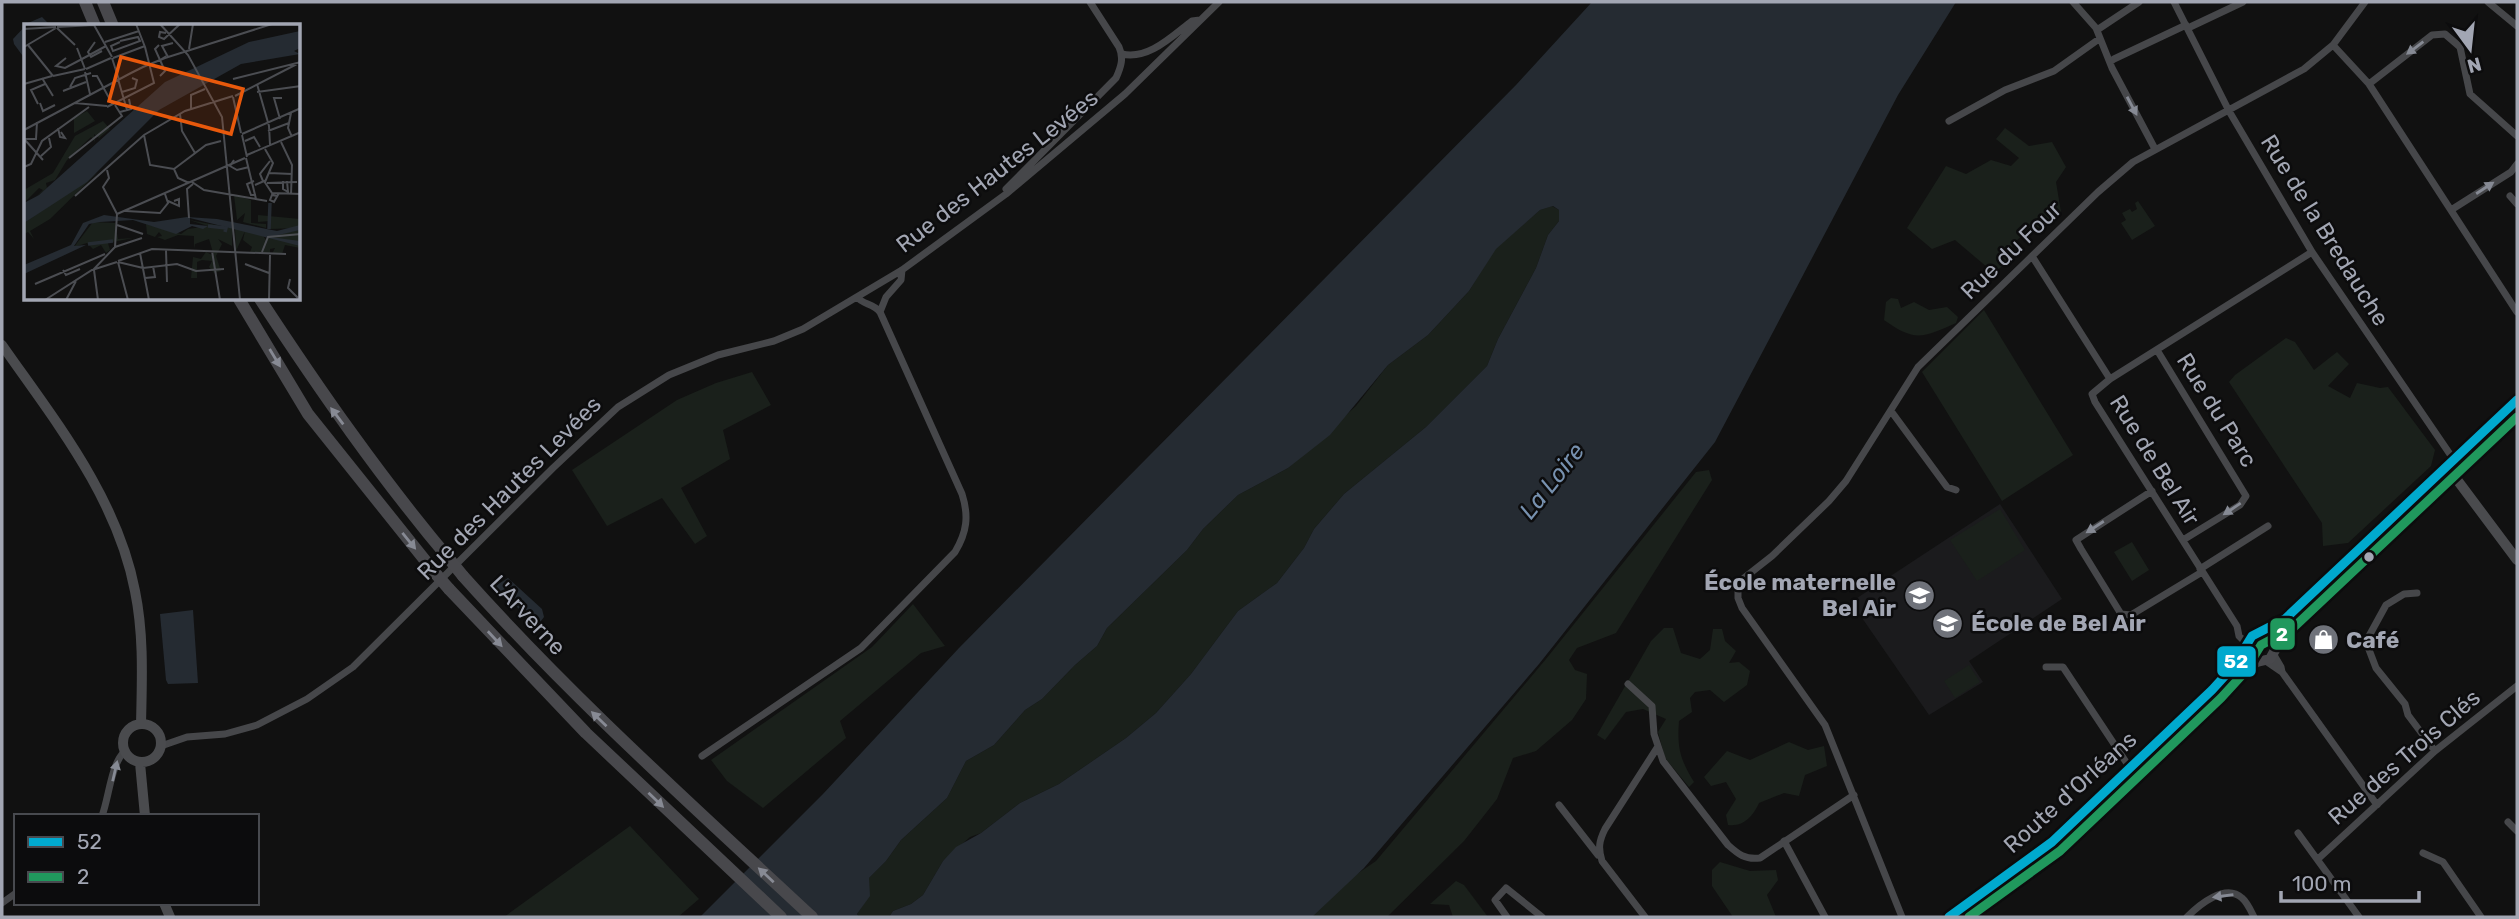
<svg xmlns="http://www.w3.org/2000/svg" width="2519" height="919" viewBox="0 0 2519 919" font-family="Rubik,sans-serif">
  <style>
    .built { fill: #1b1b1d }
    .green { fill: #1a201b }
    .water { fill: #252b32 }
    .lines { fill: none; stroke-linecap: round; stroke-linejoin: round }
    .street { stroke: #46474a; stroke-width: 7 }
    .secondary { stroke: #4a4b4e; stroke-width: 10 }
    .primary { stroke: #48484c; stroke-width: 10 }
    .highway { stroke: #48484c; stroke-width: 12 }
    .highway-bridge { stroke: #48484c; stroke-width: 12 }
    .bus-1-casing { stroke: #0c0c0d; stroke-width: 14 }
    .bus-2-casing { stroke: #0c0c0d; stroke-width: 14 }
    .bus-1 { stroke: #00a9ce; stroke-width: 9 }
    .bus-2 { stroke: #20985d; stroke-width: 9 }
    .oneway { fill: #868a94 }
    .oneway2 { fill: #878a94 }
    .bus-dot { fill: #a2a6b3; stroke: #0c0c0d; stroke-width: 2.5 }
    .labels { text-anchor: middle; stroke-width: 5; stroke-linejoin: round; paint-order: stroke }
    .street-label { font-size: 23px; fill: #a2a6b3; stroke: #0c0c0d }
    .poi-label { font-size: 23px; font-weight: bold; fill: #a2a6b3; stroke: #0c0c0d; text-anchor: start }
    .water-label { font-size: 24px; font-style: italic; fill: #7791af; stroke: #0c0c0d }
    .inset-river { fill: none; stroke: #252b32; stroke-width: 3.5 }
    .inset-road { fill: none; stroke: #4b4d52; stroke-width: 2 }
    .view { fill: #e8590c; fill-opacity: 0.15; stroke: #e8590c; stroke-width: 3.5 }
    .inset-edge { fill: none; stroke: #a2a6b3; stroke-width: 3.5 }
    .line-badge { stroke: #0c0c0d; stroke-width: 2.5 }
    .badge-label { font-size: 19px; text-anchor: middle; font-weight: bold; fill: #fff }
  </style>
  <rect width="100%" height="100%" fill="#111"/>
  <path class="built" d="M2000,504L2062,599L1969,661L1983,682L1929,715L1851,602Z"/>
  <path class="green" d="M2005,128L2029,146L2052,142L2066,167L2056,182L2061,212L2044,227L2032,228L2012,244L2013,257L1994,273L1955,240L1932,249L1907,228L1946,166L1966,174L1991,160L2011,166L2019,158L1996,139Z
    M2138,201L2155,226L2132,240L2121,223L2126,220L2122,213L2130,209L2132,212L2137,209L2135,203Z
    M1552,206L1559,210V221L1548,235L1536,268L1498,339L1487,366L1426,427L1344,494L1314,529L1304,548L1277,583L1238,611L1191,674L1156,713L1126,738L1059,784L1020,803L981,833L970,837L943,861L923,895L911,904L893,911L889,917H859L857,914L867,899L869,878L886,861L901,840L947,798L966,761L994,745L1025,710L1042,699L1075,665L1097,646L1107,628L1187,550L1203,529L1238,495L1288,468L1356,406L1388,365L1428,335L1469,291L1495,249L1540,210Z
    M1891,298L1898,299L1901,308L1914,302L1929,310L1947,307L1958,317L1956,323C1922,338 1915,342 1884,320L1886,302Z
    M1984,310L2073,455L2002,501L1922,372Z
    M2286,338L2295,342L2314,370L2337,352L2349,364L2328,386L2350,398L2357,383L2380,388L2388,387L2435,450L2431,466L2348,543L2323,546L2322,523L2229,382L2235,375Z
    M752,372L771,405L723,430L730,459L681,488L707,536L695,544L662,498L607,526L572,470L677,400L716,383Z
    M1709,470L1712,480L1616,633L1577,648L1569,660L1575,670L1587,674L1586,699L1572,720L1536,751L1513,758L1497,799L1464,841L1387,917H1306L1332,891L1376,861L1546,659L1696,472Z
    M2000,509L2025,550L1977,581L1950,540Z
    M2132,542L2149,570L2132,581L2114,552Z
    M913,604L945,646L921,653L840,721L846,738L763,808L727,781L711,760L872,647Z
    M1664,628H1673L1681,653L1700,659L1710,650L1713,629H1722L1725,641L1736,651L1729,663L1739,662L1750,671L1747,685L1724,702L1710,690L1695,692L1690,698L1692,712L1679,721C1677,748 1680,759 1694,782L1689,787L1665,758L1658,732L1666,719L1643,709L1626,712L1605,740L1597,735L1651,641Z
    M1969,665L1980,682L1955,698L1944,681Z
    M1789,742L1808,750L1824,746L1827,766L1805,775L1799,796L1784,793L1759,803C1753,816 1744,827 1728,825L1726,815L1736,799L1726,782L1711,786L1704,777L1727,751L1750,760Z
    M630,826L699,899L678,917H504Z
    M1720,862L1750,871L1776,870L1778,880L1767,895L1776,917H1733L1712,886V870Z
    M1456,881L1464,885L1488,917H1453L1449,905L1430,904Z"/>
  <path class="water" d="M1592,2H1956L1898,95L1715,442L1539,664L1364,868L1312,917H889L893,911L911,904L923,895L943,861L956,847L981,833L1020,803L1059,784L1126,738L1156,713L1191,674L1238,611L1277,583L1304,548L1314,529L1344,494L1426,427L1487,366L1498,339L1536,268L1548,235L1559,221V210L1553,206L1540,210L1496,249L1469,291L1428,335L1388,365L1330,435L1288,468L1238,495L1203,529L1187,550L1107,628L1097,646L1075,665L1042,699L1025,710L994,745L966,761L947,798L901,840L886,861L869,878L870,896L857,914L859,917H700L823,794L959,648L1516,85Z
    M42,17L51,26H26L25,59L14,44L13,39L28,23Z
    M508,578L542,609L544,617L537,626L495,586Z
    M193,610L198,683L168,684L166,680L160,614Z"/>
  <g class="lines">
    <path class="street" d="M2073,2L2096,28L2112,68L2155,149
      M2174,2L2229,111L2312,252L2456,463
      M2488,2L2517,26
      M2188,28L2243,2
      M2097,30L2139,2
      M2333,45L2369,84L2517,312
      M1122,54C1149,60 1172,36 1192,21L1200,20
      M2110,62L2114,59L2186,25
      M2369,84L2432,35L2445,34L2460,47L2470,94L2517,136
      M1949,121L2005,90L2054,71L2099,39
      M1006,189L1116,78C1121,67 1124,58 1119,47L1090,2
      M2510,196L2517,204
      M2451,210L2511,172L2517,164
      M2032,256L2110,379
      M857,297C863,305 873,303 880,312
      M2157,350L2246,496L2240,505L2183,540
      M1891,411L1947,487L1956,490
      M2152,491L2076,540L2081,549L2121,614L2131,615L2202,572
      M2200,569L2268,526
      M2417,593L2404,594L2386,605L2369,636L2368,647L2376,668L2405,704L2408,715L2435,751
      M2247,644L2239,636L2237,626L2095,402L2092,394L2110,379L2312,252
      M2274,655L2281,667L2282,672L2377,805
      M2266,661L2282,672
      M2046,667H2063L2130,768
      M1628,684L1652,706L1654,734L1663,761L1728,845C1738,854 1745,860 1760,858L1854,795
      M161,746L187,737L225,734L257,725L307,699L353,667L553,468L618,407L669,375L718,355L774,341L803,329L902,270L1006,194L1125,94L1219,2
      M702,756L861,648L955,552C967,532 969,516 962,494L880,312L886,297L901,280L902,270
      M1559,805L1598,855
      M102,816C109,797 111,765 124,752
      M2508,822L2517,831
      M2298,833L2359,917
      M1784,841L1825,917
      M2423,853L2443,862L2481,917
      M2318,859L2435,751L2517,686
      M2,903L16,893
      M1507,917L1495,900L1506,888L1542,917
      M1645,917L1602,861C1598,848 1599,841 1605,829L1657,748
      M1902,917L1825,725L1742,608L1738,598V587L1744,578L1772,556L1829,501L1846,481L1918,367L2098,192L2133,162L2304,69L2333,45L2365,2
      M2187,917C2199,905 2225,883 2242,898C2247,902 2251,911 2254,917"/>
    <path class="secondary" d="M2,345C55,421 117,497 135,591C144,635 142,679 141,724
      M2449,469L2517,560
      M123 743a19 19 0 1 1 38 0a19 19 0 1 1-38 0Z
      M140,763L145,816
      M164,903L170,917"/>
    <path class="primary" d="M2246,648L2249,657L2257,662L2270,659L2289,625L2517,416
      M2228,678L2257,662
      M1949,917L2052,842L2212,690L2233,667L2252,636L2285,619L2517,400"/>
    <path class="highway" d="M85,2L95,26
      M103,2L113,26
      M239,299L308,414L436,574
      M260,299C319,389 380,477 450,560
      M463,576C572,698 693,806 812,917
      M449,589L586,733L781,917"/>
    <path class="highway-bridge" d="M450,560L463,576
      M436,574L449,589"/>
    <defs>
      <path id="bus-1" d="M1949,917L2052,842L2212,690L2233,667L2252,636L2285,619L2517,400"/>
      <path id="bus-2" d="M1969,917L2060,851L2221,698L2243,674L2261,645L2293,628L2517,417"/>
    </defs>
    <use href="#bus-1" class="bus-1-casing"/>
    <use href="#bus-2" class="bus-2-casing"/>
    <use href="#bus-1" class="bus-1"/>
    <use href="#bus-2" class="bus-2"/>
  </g>
  <defs><path id="oneway-solid" d="M-6-.8H1V-3.2L6.5 0L1 3.2V.8H-6Z" transform="scale(1.75)"/></defs>
  <g class="oneway">
    <use href="#oneway-solid" transform="translate(2415 48) rotate(143)"/>
    <use href="#oneway-solid" transform="translate(2132 106) rotate(62)"/>
    <use href="#oneway-solid" transform="translate(2485 188) rotate(-33)"/>
    <use href="#oneway-solid" transform="translate(2232 509) rotate(146)"/>
    <use href="#oneway-solid" transform="translate(2095 527) rotate(147)"/>
    <use href="#oneway-solid" transform="translate(115 771) rotate(-77)"/>
    <use href="#oneway-solid" transform="translate(2223 896) rotate(172)"/>
  </g>
  <g class="oneway2">
    <use href="#oneway-solid" transform="translate(275 358) rotate(59)"/>
    <use href="#oneway-solid" transform="translate(337 416) rotate(-127)"/>
    <use href="#oneway-solid" transform="translate(409 541) rotate(51)"/>
    <use href="#oneway-solid" transform="translate(495 639) rotate(47)"/>
    <use href="#oneway-solid" transform="translate(599 719) rotate(-136)"/>
    <use href="#oneway-solid" transform="translate(656 800) rotate(44)"/>
    <use href="#oneway-solid" transform="translate(766 875) rotate(-137)"/>
  </g>
  <defs>
    <symbol id="school-disc" viewBox="-11 -11 22 22"><circle r="9.5" fill="#6f727a" stroke="#0c0c0d"/><path d="M0-5L7-2L0 1L-7-2ZM-4 1L0 2.5L4 1V4Q0 6-4 4Z" fill="#fff"/></symbol>
    <symbol id="shop-disc" viewBox="-11 -11 22 22"><circle r="9.5" fill="#6f727a" stroke="#0c0c0d"/><path d="M-5-2.5h2.3a2.7 3.5 0 0 1 5.4 0H5L5.5 6h-11ZM-1.5-2.5h3a1.5 2.3 0 0 0-3 0Z" fill="#fff"/></symbol>
  </defs>
  <g fill-rule="evenodd">
    <use href="#school-disc" x="1902" y="578" width="35" height="35"/>
    <use href="#school-disc" x="1930" y="606" width="35" height="35"/>
    <use href="#shop-disc" x="2306" y="622" width="35" height="35"/>
  </g>
  <circle class="bus-dot" cx="2369" cy="557" r="6"/>
  <g class="labels">
    <g class="street-label">
      <text transform="translate(997 171) rotate(-38)" y="8">Rue des Hautes Levées</text>
      <text transform="translate(2325 230) rotate(58)" y="8">Rue de la Bredauche</text>
      <text transform="translate(2011 250) rotate(-44)" y="8">Rue du Four</text>
      <text transform="translate(2217 410) rotate(58)" y="8">Rue du Parc</text>
      <text transform="translate(2155 460) rotate(58)" y="8">Rue de Bel Air</text>
      <text transform="translate(509 488) rotate(-45)" y="8">Rue des Hautes Levées</text>
      <text transform="translate(528 615) rotate(47)" y="8">L'Arverne</text>
      <text transform="translate(2404 757) rotate(-41)" y="8">Rue des Trois Clés</text>
      <text transform="translate(2070 792) rotate(-42)" y="8">Route d'Orléans</text>
    </g>
    <g class="poi-label">
      <text x="1896" y="590" text-anchor="end">École maternelle<tspan x="1896" dy="26">Bel Air</tspan></text>
      <text x="1971" y="631">École de Bel Air</text>
      <text x="2346" y="648">Café</text>
    </g>
    <g class="water-label">
      <text transform="translate(1552 481) rotate(-52)" y="8">La Loire</text>
    </g>
  </g>
  <g transform="translate(24 24)">
    <rect width="276" height="276" fill="#111"/>
    <path d="M63,87L71,97L50,109V94ZM79,97L86,105L75,114L70,110L71,118L67,113L43,136L31,156L22,159L23,164L12,173L19,166L15,164L0,179V166L29,149L51,112ZM74,148L26,195L6,207L10,215L4,208L0,210V199ZM210,171L227,176V199L242,200V204L219,198L221,189L213,196ZM234,191L276,195V204L246,205V197L234,198ZM165,196L208,204V222L194,215L198,220L192,232L197,247L190,249L185,243L188,237L178,236L173,238V254H167L169,233L177,235L182,228L190,232L185,215L171,220L170,225V212L154,211L141,216L133,213L138,212L135,208L131,213L123,210L122,200L157,210L164,205L184,202ZM69,198L91,199L94,215L109,214L84,219L86,226L82,229L77,221L69,225L63,219L50,223ZM211,204L238,210L242,216L243,212L276,206V224L261,221L258,230H248L251,224L246,225V230L226,228L228,223L219,216L221,207L212,227Z" fill="#1a201b"/>
    <path d="M276,7V24L270,27L276,30L217,40L135,86L63,158L0,199V179L15,171L141,58L225,18ZM80,191L130,198L163,193L193,195L253,207L276,201V206L246,213L276,217V222L166,194V200L184,202L179,205L168,202L152,210L109,196L76,198L65,200L50,222L62,221L0,250V241L47,221L59,199Z" fill="#252b32"/>
    <path class="inset-river" d="M184,202L202,204L201,208M245,205L246,179M64,220L89,217"/>
    <path class="inset-road" d="M112,0L121,23M136,0L164,31L198,93L216,276M70,1L88,33M33,3L70,1M33,4L51,21M0,5L32,3M142,9L136,8L135,13L140,15L156,0M96,17L114,13L116,17L89,27L87,22L96,18M71,18L64,28L67,33L78,27M81,18L115,7M4,21L29,52M135,21L131,25L141,47L136,52M0,23L32,4M53,24L61,45M165,25L169,0M144,33L138,22L149,19M42,34L32,42L41,44L58,35M88,34L95,56M89,34L121,22M141,34L248,0M58,35L82,22M62,45L87,34M61,48L66,70M107,49L119,43L141,34V33L136,36M29,52L61,45M68,52H73L89,81M18,54L29,72M94,55L103,86M209,55L277,38M0,60L28,52M233,60L245,102L246,121M46,63L51,54L67,49M39,67L62,58M98,68L111,64L113,56L108,54M233,68L277,62M211,72L273,40M209,73L217,109M16,79L19,87L31,81M51,79L83,82M14,80L7,66L21,60M83,83L130,59L121,23M167,85V71L181,65M96,88L107,85L105,75M267,89L264,104L268,113M156,90L158,107L171,129M256,95L250,74H258M34,104L36,113L41,114L37,108M0,106L107,49M244,107L265,99M218,110L277,84M120,111L126,141L150,145M218,111L223,133M1,115H12L13,98M1,116L19,136M221,117L230,113L236,123M257,118L268,141L267,171M241,125L249,139L241,158M223,131L277,108M17,132L27,123L25,114M45,134L98,92L91,81M222,134L232,175M210,136L206,142L213,146L225,143M0,143L7,140L18,117L65,83M150,145L182,121L197,117M150,145L154,154L165,159M83,146L85,154L79,163L93,190M245,149L268,150M230,157L223,160L227,171H232M239,157L236,150L246,137M259,157V165L264,168L263,157M168,158L180,166L243,177M243,159L273,158M231,161L240,157L248,169L277,170M51,172L120,111L161,87L209,72M253,172L248,171L246,176L250,178L255,169M144,177L155,182V175L150,177M102,187L136,189L144,179L141,170M165,194L163,165L169,160M93,201L119,210M91,223L118,214M142,226L143,258M188,227L196,276M238,228L244,213L277,210M116,229L125,276M94,237L128,225L262,230M94,238L119,244L153,240L172,247L200,245M94,238L104,276M221,240L245,249M39,246L42,251L56,245M69,246L91,223L93,190L221,134M70,246L74,276M121,254L131,253L129,242M266,255L264,264L274,274M11,260L81,230M21,276L68,246L93,238M42,276L52,257M245,276L246,231"/>
    <path class="view" d="M97,33L219,65L207,110L85,77Z"/>
    <rect width="276" height="276" class="inset-edge"/>
  </g>
  <g class="line-badge">
    <rect x="2269" y="617" width="27" height="34" rx="7" fill="#20985d"/>
    <rect x="2216" y="645" width="41" height="33" rx="7" fill="#00a9ce"/>
  </g>
  <g class="badge-label">
    <text x="2282" y="641">2</text>
    <text x="2236" y="668">52</text>
  </g>
  <rect width="2519" height="919" fill="none" stroke="#a2a6b3" stroke-width="7"/>
  <rect x="14" y="814" width="245" height="91" fill="#0c0c0d" stroke="#484a4f" stroke-width="2"/>
  <rect x="28" y="837" width="35" height="10" fill="#00a9ce" stroke="#484a4f" stroke-width="2"/>
  <text x="77" y="849" font-size="21" fill="#a2a6b3">52</text>
  <rect x="28" y="872" width="35" height="10" fill="#20985d" stroke="#484a4f" stroke-width="2"/>
  <text x="77" y="884" font-size="21" fill="#a2a6b3">2</text>
  <g transform="translate(2470 49) rotate(165)" stroke="#0c0c0d" stroke-width="5" paint-order="stroke">
  <path d="M0-5L12 26L0 18L-12 26Z" fill="#a2a6b3"/>
  <text y="-10" font-size="19" font-weight="bold" text-anchor="middle" fill="#a2a6b3">N</text>
  </g>
  <path d="M2281 891v10h138v-10" fill="none" stroke="#a2a6b3" stroke-width="3.5"/>
  <text x="2292" y="891" font-size="21" fill="#a2a6b3" stroke="#0c0c0d" stroke-width="5" paint-order="stroke">100 m</text>
</svg>
